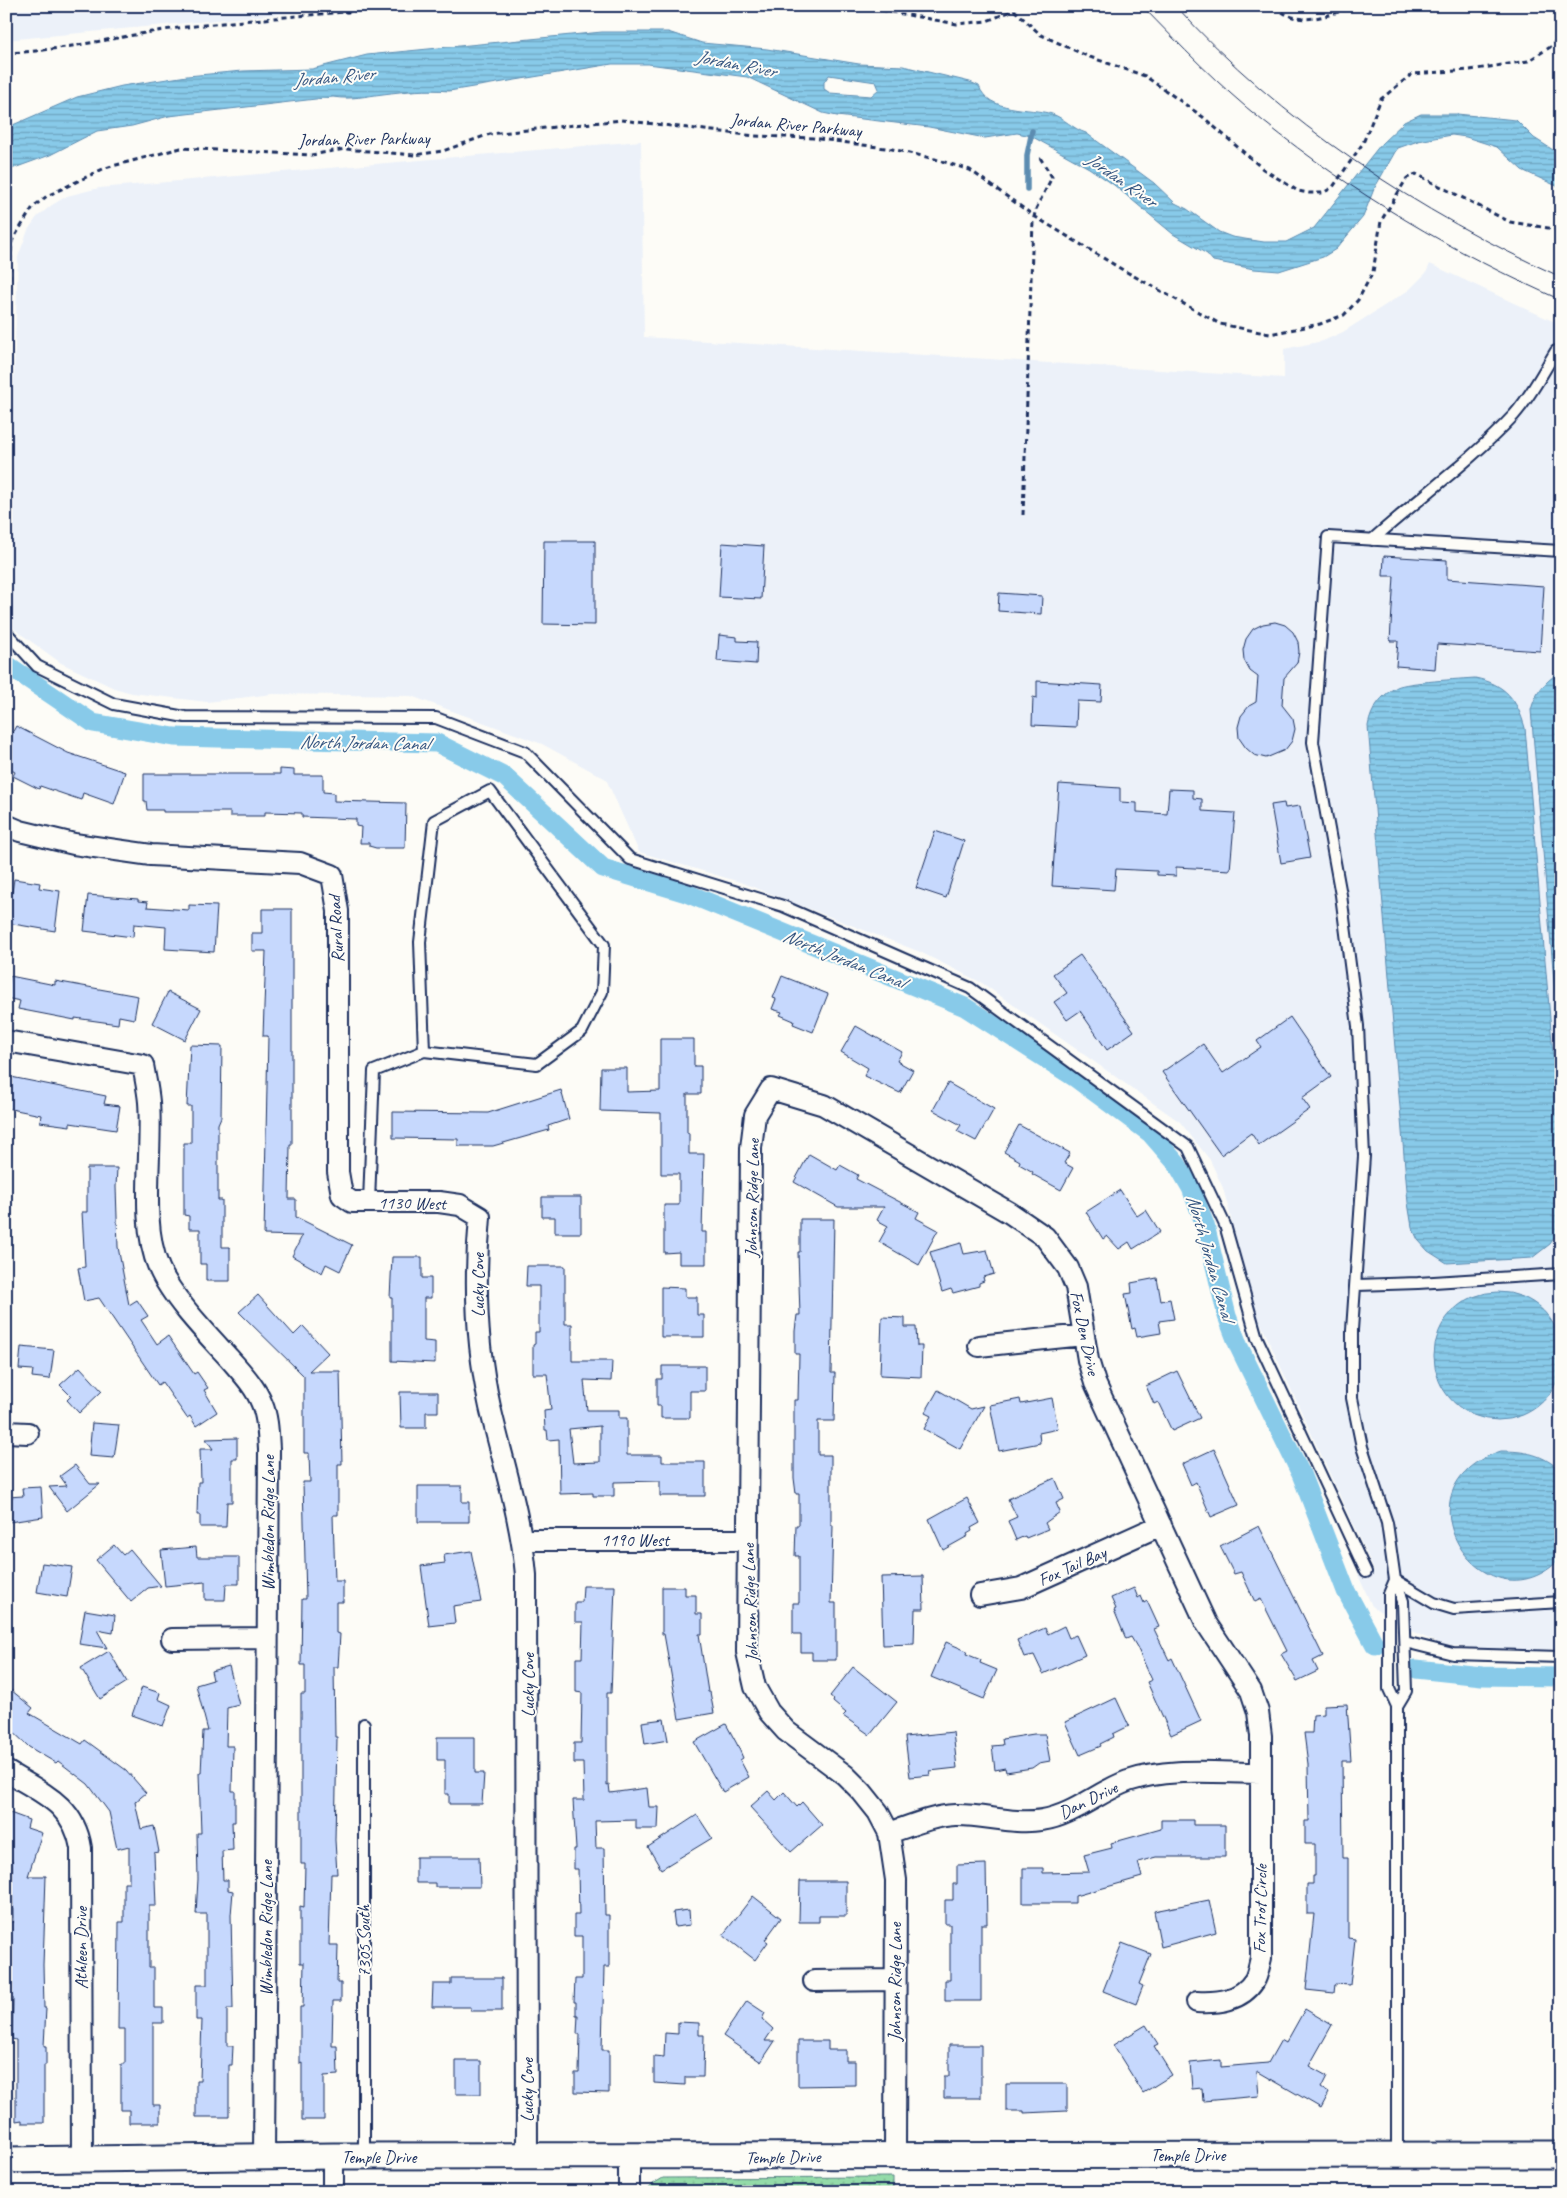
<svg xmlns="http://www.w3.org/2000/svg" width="1567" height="2198" viewBox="0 0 1567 2198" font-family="Caveat,sans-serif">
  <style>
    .built { fill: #ecf1f9 }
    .grass { fill: url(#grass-dots); stroke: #588584 }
    .water { fill: url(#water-rules); stroke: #5c8cb1; fill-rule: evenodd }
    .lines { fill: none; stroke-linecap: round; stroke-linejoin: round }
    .stream { stroke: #5c8cb1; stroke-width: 5.5 }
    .canal { stroke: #88cae9; stroke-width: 19 }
    .building { fill: #c6d8fd; stroke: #1b2f5e; fill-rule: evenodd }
    .service-casing { stroke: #1b2f5e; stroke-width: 14 }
    .minor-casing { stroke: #1b2f5e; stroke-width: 24 }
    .tertiary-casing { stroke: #1b2f5e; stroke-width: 29 }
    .path { stroke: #1b2f5e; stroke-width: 3; stroke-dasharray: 5 4; stroke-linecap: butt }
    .service { stroke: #fdfcf7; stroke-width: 10 }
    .minor { stroke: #fdfcf7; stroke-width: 20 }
    .tertiary { stroke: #fdfcf7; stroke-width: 25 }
    .tram { stroke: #1b2f5e; stroke-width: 1 }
    .labels { text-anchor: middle; stroke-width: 4; stroke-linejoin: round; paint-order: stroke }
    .street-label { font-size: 18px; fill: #1b2f5e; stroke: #fdfcf7 }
    .water-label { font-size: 19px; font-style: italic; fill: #365681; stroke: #fdfcf7 }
  </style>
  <defs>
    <pattern id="grass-dots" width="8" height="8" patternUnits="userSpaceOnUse" patternTransform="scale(1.25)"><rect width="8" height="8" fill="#94dba9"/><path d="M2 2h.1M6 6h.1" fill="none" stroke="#7fbc94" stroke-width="1.8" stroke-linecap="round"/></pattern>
    <pattern id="water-rules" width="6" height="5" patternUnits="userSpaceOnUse" patternTransform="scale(1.25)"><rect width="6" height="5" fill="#88cae9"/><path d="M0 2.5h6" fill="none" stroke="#6ea4c0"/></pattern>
  </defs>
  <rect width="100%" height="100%" fill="#fdfcf7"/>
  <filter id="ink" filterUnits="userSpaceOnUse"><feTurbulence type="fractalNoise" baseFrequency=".02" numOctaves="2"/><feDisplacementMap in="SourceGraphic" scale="10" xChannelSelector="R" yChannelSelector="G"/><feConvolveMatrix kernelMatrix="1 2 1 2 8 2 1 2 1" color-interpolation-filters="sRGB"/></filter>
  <g filter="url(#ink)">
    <path class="built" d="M6,6H365L6,40Z
      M641,141L644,337L1284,378V349L1323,341L1343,332L1409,290L1426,273L1430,264L1561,325V1649L1508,1651L1442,1645L1405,1628L1372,1606L1358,1575L1374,1570L1256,1313L1223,1188L1210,1160L1180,1122L982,983L920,952L743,883L639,852L606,779L542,744L507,731L411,696L272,694L207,702L132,693L114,688L61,663L18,632L6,621V441L14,375L18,257L28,230L37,217L52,205L67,196L99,188Z"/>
    <path class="grass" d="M893,2177V2192H646L653,2184L663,2178Z"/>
    <path class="water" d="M602,32H668L702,43L767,49L859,64L903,66L970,82L979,86C988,113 1030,107 1052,114C1064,118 1073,129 1086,133L1154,183L1175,203L1187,209L1219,232L1232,237L1264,242H1286L1314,228L1381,144L1404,122L1421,114H1457L1516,120L1534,138L1561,155V188L1522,170L1497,147L1466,137L1452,135L1418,141L1398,148L1395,152L1374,189L1363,217L1336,249L1323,257L1279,271L1254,269L1213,261L1207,254L1173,234L1114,185L1089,168L1031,136L1017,133L985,138L929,127L837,116L823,113L747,77L648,64H612L449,91C427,89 406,91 383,94C366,96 351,100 333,97L169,116L132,126L97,131L50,155L6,171V128L77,97L122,86L187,76L243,71L312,69L367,55ZM829,75L876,82L879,89L871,96L830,93L824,89V82Z
      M1561,671V1063L1531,710C1536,691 1545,682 1561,671Z
      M1475,678C1505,684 1517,699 1525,728L1561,1146V1228L1550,1244L1532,1258L1447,1263L1428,1251L1418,1240L1412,1227L1408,1203L1368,726C1371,709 1381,695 1397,687C1407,682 1461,679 1475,678Z
      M1434 1356a64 64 0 1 1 128 0a64 64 0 1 1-128 0Z
      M1501,1451C1525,1451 1543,1454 1561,1471V1558C1486,1636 1387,1487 1501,1451Z"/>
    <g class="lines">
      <path class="stream" d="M1027,189V155L1032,131"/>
      <path class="canal" d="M6,664L93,723L174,737L437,743L505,777L603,868L686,893L965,1007L1077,1079L1150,1133L1177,1164L1191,1188L1205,1225L1227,1316L1239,1347L1301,1474L1346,1591L1375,1645
        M1416,1669L1482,1676L1561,1677"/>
    </g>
    <path class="building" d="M544,541H595V625L543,624Z
      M722,543L764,546L761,599L719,597Z
      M1384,556L1447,560V579L1544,586L1540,651L1437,644L1435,669L1396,666L1398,641H1390L1394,576H1383Z
      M999,593L1042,596L1041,614L998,611Z
      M1275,622L1285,625L1293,632L1298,642L1299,652L1297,663L1284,678L1282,705L1293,719L1295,729L1292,741L1285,750L1266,758L1254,755L1246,748L1239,738L1238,727L1241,716L1249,706L1256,702L1258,677L1250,671L1244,660L1243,650L1246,639L1253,629L1263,624Z
      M719,635L737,637V641L757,642L756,664L717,661Z
      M1037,681L1102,685L1101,702L1077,701L1076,727L1032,725L1033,697L1037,698Z
      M16,726L68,753L125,772L114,804L83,793L81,800L40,786L39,789L13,776L15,772L6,767V744Z
      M280,769L294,770V775H323V792L334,793V801L406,803L405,848H376L369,846V843H360L361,827L356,826V819L302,817V813L265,812V816H230V812H163V810H147L146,801H144V774H280Z
      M1059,784L1120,788V802L1137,803V812L1167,814L1169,789L1193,790V798L1202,799V811L1235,813L1230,870L1176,867V876L1157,875V871L1116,869L1114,890L1052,886Z
      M1284,803L1285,808L1300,806L1310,858L1281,863L1271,805Z
      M935,831L964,841L946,898L916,888Z
      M14,879L40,883L39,888L60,891L55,931L7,923Z
      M88,895L138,899V901L148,902L147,907L189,910V905L217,906L214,952L165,949L166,927L134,924L133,937L84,931Z
      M262,909H292V1145H290L289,1199H296V1217L352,1245L340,1271L326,1264L322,1273L292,1256L302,1236L264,1235L268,1036H263L266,951H252V933H262Z
      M1080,955L1134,1031L1107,1050L1080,1011L1067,1020L1054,1002L1067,993L1053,974Z
      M10,976L55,985V981L138,996L134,1019L119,1016L118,1024L75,1018V1020L18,1009L20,1001L6,998Z
      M782,976L828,994L813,1032L793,1024L794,1021L780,1015L782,1012L772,1009L776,999L773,998Z
      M168,992L201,1009L185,1040L152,1023Z
      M1290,1017L1331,1077L1302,1098L1310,1109L1259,1145L1251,1133L1221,1155L1162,1072L1203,1044L1223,1073L1261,1047L1257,1041Z
      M856,1026L902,1052L897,1061L913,1070L900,1093L864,1076L868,1068L841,1052Z
      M660,1039H694V1066H701V1094H687V1133H689V1154H704L702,1232H706V1264H679V1252L664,1253V1205H679V1174H661V1113L600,1111L601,1068H627V1092L660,1091Z
      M190,1045L222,1046L221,1117L218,1124V1200H222V1247H230V1281H206V1264H200V1229H189V1216L184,1215V1143H191V1106H187Z
      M6,1076L106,1096L104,1104L120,1106L116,1130L70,1123V1126L40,1122L41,1115L6,1108Z
      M948,1083L994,1109L976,1141L957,1131L961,1125L933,1110Z
      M561,1090L569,1119L548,1126L549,1130L493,1146H458V1139L393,1138V1112L488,1113Z
      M1019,1125L1070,1153L1064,1163L1073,1168L1061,1190L1032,1174L1033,1172L1019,1164L1020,1161L1004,1152Z
      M809,1154L837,1170L840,1165L858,1175L856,1179L919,1212L916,1218L938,1230L919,1265L879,1242L888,1226L877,1220L884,1207H838L794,1182Z
      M87,1168H117L116,1187L118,1247L129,1305L137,1300L148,1316L141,1320L157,1344L168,1336L194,1374L197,1372L208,1388L204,1390L217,1412L196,1426L190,1416L187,1418L162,1382L158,1385L99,1298L84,1301L78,1268L85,1267L82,1212H87Z
      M1120,1190L1137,1216L1146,1210L1160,1232L1133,1249L1129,1242L1119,1249L1107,1236L1103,1239L1086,1212Z
      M542,1197H581V1233H555V1217H542Z
      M800,1219H834L831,1373H835L834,1421H818V1455H831V1525H833L831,1603H836V1660H812V1652H801V1634H793V1603H799V1556H795L796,1525H799V1494H796L794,1478V1400H798L799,1354H795V1331L797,1315H800L798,1252H800Z
      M961,1243L964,1254L987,1250L994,1274L983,1277L984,1281L979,1283V1286L953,1293L951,1289L942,1292L930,1252Z
      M392,1257H422V1278H431V1298H424V1341L435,1342V1363L392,1361V1298H390Z
      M527,1266H565V1324H572V1361H612L611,1381L584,1380L587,1410H619V1418H627V1455H662V1462H705V1496H660V1481L614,1482V1496H593V1493L560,1494L559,1439L548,1440L547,1430H545L544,1411L551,1410L547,1374H533V1345L535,1344V1332H539V1286H526ZM600,1426V1462L573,1463L569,1429Z
      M1157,1278L1161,1301L1170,1299L1174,1319L1159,1321L1161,1333L1137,1337L1135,1328L1132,1329L1125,1294L1132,1293L1131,1283Z
      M661,1287L685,1288V1297H697V1315H704V1337H661Z
      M258,1295L294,1335L303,1326L328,1353L309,1371H340L342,1464H338V1515H333L335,1581H343V1602H336V1633L340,1634L338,1667H334L335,1737H337L335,1840L337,1874H331L329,1945H338L337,1983H341V2001H333L332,2046H337L338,2075L324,2076V2120H302V2063L300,2064V2007H303L304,1963H300V1906L304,1907L305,1864H301V1694H305V1665H301L302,1599H306L303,1482H310L309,1453H304V1376L239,1312Z
      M882,1317L905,1318V1327H916L917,1346H922L921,1377L880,1375Z
      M21,1347L54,1350L50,1379L32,1377L33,1370L19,1369Z
      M662,1366H705V1391H690V1418H661V1406H657V1379H662Z
      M80,1367L102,1391L79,1413L67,1400L71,1396L60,1385Z
      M1177,1371L1200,1418L1172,1431L1158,1402L1154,1404L1146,1386Z
      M938,1390L971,1409L984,1406L960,1449L924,1429L931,1416L925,1413Z
      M400,1392H438V1412H426V1428H401Z
      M1052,1398L1058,1429L1039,1433L1040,1443L999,1451L990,1405L1020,1399L1021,1404Z
      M92,1423L119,1425L114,1458L89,1456Z
      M237,1438V1459H232V1502H227L226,1527H200V1515H197L198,1482H201L200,1449H213L206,1439Z
      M1214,1449L1239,1505L1211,1517L1196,1482L1191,1485L1182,1464Z
      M75,1465L90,1484H100L67,1511L49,1487L67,1486L60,1476Z
      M1055,1478L1064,1499L1056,1503L1060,1512L1045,1523L1048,1529L1026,1538L1025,1536L1016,1540L1008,1521L1017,1517L1008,1499Z
      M418,1486H462V1502H469V1522H418Z
      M41,1487L43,1517L9,1522L8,1497L23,1496L22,1488Z
      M967,1498L980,1523L971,1528L972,1531L967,1534L968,1536L943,1550L929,1519Z
      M1259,1526L1323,1656L1313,1661L1318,1671L1297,1681L1281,1654L1287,1651L1261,1599L1255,1602L1241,1572L1234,1574L1220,1546Z
      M114,1545L123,1555L130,1549L161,1586L148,1588L131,1602L96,1560Z
      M196,1547L197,1557H239V1584H226L225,1600H205V1582L165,1586L161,1550Z
      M471,1551L481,1602L453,1606L455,1623L429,1626L421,1566L445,1563L444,1555Z
      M42,1563L72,1567L67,1597L37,1592Z
      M923,1576L924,1609H915L914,1644L883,1645L881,1577Z
      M583,1586H615L611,1693H607V1785L609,1784L610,1793L647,1788L649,1807H659L658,1829H636V1820L595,1821L596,1848H604L605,1915H609V1967H604L602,2050H609V2093L575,2092V2073H579L580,2034H577L578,2015H576V2002H574L575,1979H582V1936H574V1915H579L578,1869H574V1849H576L573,1800H584L583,1763H574V1743H581L582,1693L576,1692V1658H582L583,1622H575V1602H582Z
      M662,1587H685V1595H696V1614H702V1634H699L708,1692H710L714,1713L679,1719L664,1634H662Z
      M1134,1588L1138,1598L1141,1596L1144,1603L1147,1601L1159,1627L1154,1629L1169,1660L1172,1658L1201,1721L1171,1735L1147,1682L1152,1680L1137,1647L1131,1637L1126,1639L1114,1610L1116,1609L1111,1598Z
      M85,1610L115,1615L113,1633L97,1630L107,1648L79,1644Z
      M1064,1626L1069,1638L1076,1635L1085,1655L1043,1674L1034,1655L1024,1657L1017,1640L1045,1628L1048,1634Z
      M946,1642L967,1651L966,1654L981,1660L980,1663L997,1670L984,1699L931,1677Z
      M109,1651L127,1682L100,1699L81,1668Z
      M229,1666L239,1705L227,1708L226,1746H233L232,1791H235V1822H232L233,1850L222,1851L223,1880H228V1890L233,1891L231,1915L233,2009H227V2046H233L232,2065H229V2117H196V2080H200L202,2020H196V1985H207V1914H196L198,1879L197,1833H201L199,1773H201L203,1731H208L196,1685L213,1680L211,1671Z
      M853,1667L897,1702L870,1735L843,1716L846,1713L833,1702L834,1699L830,1696Z
      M6,1686L33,1708L29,1713L82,1744L85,1740L126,1770L146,1793L135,1802L141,1829L154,1826L159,1852L154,1853L156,1906H149V1967H154V2008H163V2023H153V2105H160V2123H129V2110H121V2064H125V2029H118L119,1922H124V1883H129V1846L117,1849L109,1812L88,1784L58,1761L56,1763L29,1747L6,1725Z
      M142,1687L160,1693L158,1699L171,1705L163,1726L132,1715Z
      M1116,1698L1129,1726L1113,1734L1114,1737L1100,1744L1101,1746L1080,1755L1065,1722Z
      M1347,1704L1351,1761H1342L1343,1858H1348V1938L1355,1939L1350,1985L1335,1984L1334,1993L1306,1990L1314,1914H1307V1884H1313V1876H1315V1844H1305V1821H1309L1308,1764L1304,1733H1312L1313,1715L1324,1714V1705Z
      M664,1719L668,1740L645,1744L642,1722Z
      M726,1724L737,1744L743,1758L740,1760L749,1777L723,1792L694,1742Z
      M953,1732L957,1768L930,1771L931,1775L910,1777L905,1737Z
      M1034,1734H1045L1050,1761L1039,1763L1032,1768L1006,1772L1005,1768L995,1770L992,1746L1003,1745L1002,1739Z
      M437,1737H475V1773H484L482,1804H449V1794H445V1760H437Z
      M768,1791L776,1800L784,1792L797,1807L802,1802L822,1825L791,1852L750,1807Z
      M10,1813L29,1820L27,1828L42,1833L28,1876H46L43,1965L44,2008H46L44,2046H46V2065H44V2123H22V2120L16,2121V2040L12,2039L13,1998H7L6,1980V1965H10V1922H13L12,1860L6,1858V1823Z
      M697,1815L712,1838L661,1869L648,1847Z
      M1161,1820H1193V1825H1225V1857H1156L1138,1862L1142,1877L1075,1896V1903H1023V1868H1043V1873L1089,1872L1084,1855L1112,1848L1111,1843L1161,1829Z
      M416,1857H479L480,1887H435V1883H416Z
      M986,1864L987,1924H981V2001H945V1980H950V1924H945V1900H953V1884H957V1865Z
      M800,1881H846V1916H819V1922H799Z
      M753,1896L781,1918L765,1940L768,1942L755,1960L723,1935Z
      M1209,1900L1216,1932L1161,1947L1154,1911Z
      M689,1910L690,1925L675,1927L673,1912Z
      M1122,1943L1151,1954L1139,1984L1143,1986L1136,2004L1103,1991Z
      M451,1978H502V2011H471V2007H432L433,1984H451Z
      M747,2001L765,2013L762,2019L773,2029L765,2041H775L761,2062L723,2036Z
      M1305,2009L1332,2025L1309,2066L1327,2076L1321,2088L1329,2093L1321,2108L1257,2071L1259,2096L1203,2101L1202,2088L1192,2089L1190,2063L1221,2060V2067L1268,2063L1281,2040L1286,2043Z
      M678,2022L699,2023V2035H704L703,2077H685V2085L654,2083V2056L664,2057L665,2033L678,2034Z
      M1146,2025L1158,2044L1154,2046L1172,2075L1143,2093L1113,2045Z
      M798,2041H828V2050H846V2061H855V2085L798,2086Z
      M949,2045H981V2098H944V2076H949Z
      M456,2061H481V2094H456Z
      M1006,2084H1067V2111L1024,2113V2111H1006Z"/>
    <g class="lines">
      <defs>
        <path id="service" d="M1372,540C1419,498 1471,461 1514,415C1531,396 1543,372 1556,351
          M6,632L37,666L114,704L185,717L436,718L525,752L630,859L783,906L970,988L1188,1147L1225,1225L1257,1338L1366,1572
          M369,1202L374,1071L424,1051L537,1064L582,1031L602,992L604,945L490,791L434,821L420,942L424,1051
          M1357,1285L1418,1283L1561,1274
          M1395,1580L1389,1594V1689L1397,1706V2155
          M1395,1580L1434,1603L1454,1609L1561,1602
          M1405,1642L1453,1654L1561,1657
          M1397,1706L1406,1691L1403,1601L1395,1580L1387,1523L1362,1447L1352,1398V1330L1364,1156L1358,1026L1341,895L1313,742L1328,537L1561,551
          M364,1724V2156"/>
        <path id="minor" d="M6,825L20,831L74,844L151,855L300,863L332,875L338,911V1172L342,1195L352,1202H439L460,1205L480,1217C474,1281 476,1344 490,1407C503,1463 521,1517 526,1575L527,2157
          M6,1041L143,1065C145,1077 148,1090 149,1102C153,1153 139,1222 159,1268C172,1298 207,1334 229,1358C241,1372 255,1386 262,1404C268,1418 268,1434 269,1449L264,2157
          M979,1346L1083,1335
          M6,1432L28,1433
          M523,1540H748
          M980,1595L1021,1588L1161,1525
          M172,1639L267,1638
          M6,1771C41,1793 74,1804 81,1848L82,2160
          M889,1833C910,1826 932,1816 955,1815C984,1814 1012,1825 1042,1820C1074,1815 1098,1792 1128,1781C1169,1767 1218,1773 1261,1773
          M814,1981L895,1980
          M333,2156V2192
          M895,2156L896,1880L889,1833L878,1812L862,1792L845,1775L786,1731L769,1712L755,1687L747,1652L751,1148L755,1115L771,1089L824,1105L1010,1213L1045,1237L1068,1268L1076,1287L1088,1360L1095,1383L1206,1623L1251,1691L1258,1712L1261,1736V1958C1259,1965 1258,1975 1254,1981C1241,2001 1218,2003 1197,2002
          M629,2157V2192"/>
        <path id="tertiary" d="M6,2160L333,2156L1561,2155"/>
      </defs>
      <use href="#service" class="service-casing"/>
      <use href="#minor" class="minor-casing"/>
      <use href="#tertiary" class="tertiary-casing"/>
      <path class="path" d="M837,6L875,9L957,24L987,21L1014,10L1017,6
        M1275,6C1298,30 1330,14 1356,6
        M1014,10L1041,35L1087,56L1145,76L1203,117L1263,169L1298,191L1309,193H1323L1333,187L1363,143L1381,99L1412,74L1470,70L1528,61L1552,46L1561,31
        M6,53C66,51 126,34 186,27C262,18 339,13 416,6
        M6,342L12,241L33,207L47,196L105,168L181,148L311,155L345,149L415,155L443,151L490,134L621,120L755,136L813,138L892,149L935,159L970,170L1034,216L1123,270L1220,324L1270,334L1320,324L1344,315L1358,300L1373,272L1381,221L1407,178L1416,174L1510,222L1561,230
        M1023,515L1033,221L1036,209L1052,177L1039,156
        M728,2186V2192
        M832,2186V2192"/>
      <use href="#service" class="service"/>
      <use href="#minor" class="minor"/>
      <use href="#tertiary" class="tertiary"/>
      <path class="tram" d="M1142,6C1181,46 1219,86 1263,121C1354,194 1454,253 1561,300
        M1176,6C1279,121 1421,214 1561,277"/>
    </g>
  </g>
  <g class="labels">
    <g class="street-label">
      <text transform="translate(796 125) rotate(5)" y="6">Jordan River Parkway</text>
      <text transform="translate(364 139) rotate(-1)" y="6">Jordan River Parkway</text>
      <text transform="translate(336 929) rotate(-93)" y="6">Rural Road</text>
      <text transform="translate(752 1198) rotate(-89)" y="6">Johnson Ridge Lane</text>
      <text transform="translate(412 1203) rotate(1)" y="6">1130 West</text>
      <text transform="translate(478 1285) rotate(-90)" y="6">Lucky Cove</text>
      <text transform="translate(1085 1333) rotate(78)" y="6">Fox Den Drive</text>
      <text transform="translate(268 1523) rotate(-90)" y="6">Wimbledon Ridge Lane</text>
      <text x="635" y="1546">1190 West</text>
      <text transform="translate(1072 1566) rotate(-24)" y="6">Fox Tail Bay</text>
      <text transform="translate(750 1603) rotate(-92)" y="6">Johnson Ridge Lane</text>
      <text transform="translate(528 1685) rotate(-90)" y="6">Lucky Cove</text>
      <text transform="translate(1088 1800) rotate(-26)" y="6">Dan Drive</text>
      <text transform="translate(1260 1909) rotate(-89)" y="6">Fox Trot Circle</text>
      <text transform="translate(266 1928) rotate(-90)" y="6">Wimbledon Ridge Lane</text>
      <text transform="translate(364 1941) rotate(-90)" y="6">7305 South</text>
      <text transform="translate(81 1948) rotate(-90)" y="6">Athleen Drive</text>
      <text transform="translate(895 1982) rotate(-90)" y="6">Johnson Ridge Lane</text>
      <text transform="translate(527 2090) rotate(-90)" y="6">Lucky Cove</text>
      <text x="1188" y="2161">Temple Drive</text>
      <text x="379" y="2163">Temple Drive</text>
      <text transform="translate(783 2157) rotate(-1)" y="6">Temple Drive</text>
    </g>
    <g class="water-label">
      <text transform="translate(736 63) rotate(11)" y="7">Jordan River</text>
      <text transform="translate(334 76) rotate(-5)" y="7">Jordan River</text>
      <text transform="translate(1122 179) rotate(35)" y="7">Jordan River</text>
      <text transform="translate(364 742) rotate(1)" y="7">North Jordan Canal</text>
      <text transform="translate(844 958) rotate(22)" y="7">North Jordan Canal</text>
      <text transform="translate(1211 1257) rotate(74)" y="7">North Jordan Canal</text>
    </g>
  </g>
  <rect width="1567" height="2198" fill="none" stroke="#fdfcf7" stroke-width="25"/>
  <rect x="12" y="12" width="1542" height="2173" fill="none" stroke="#1b2f5e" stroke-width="2" filter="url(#ink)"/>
</svg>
